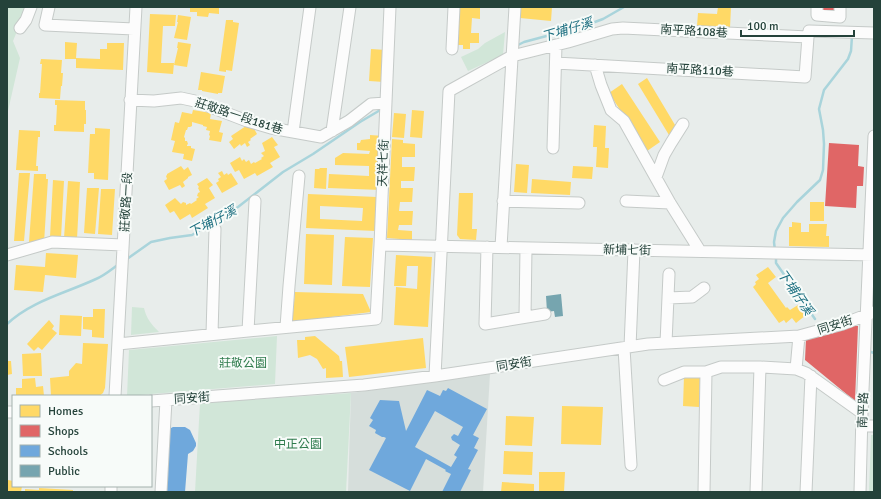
<svg xmlns="http://www.w3.org/2000/svg" width="881" height="499" viewBox="0 0 881 499" font-family="Signika,'Noto Sans TC',sans-serif">
  <style>
    .built { fill: #d6dedb }
    .green { fill: #d1e6d8 }
    .homes { fill: #ffd966; fill-rule: evenodd }
    .shops { fill: #e06666 }
    .schools { fill: #6fa8dc; fill-rule: evenodd }
    .public { fill: #76a5af }
    .lines { fill: none; stroke-linecap: round; stroke-linejoin: round }
    .stream { stroke: #a9d4db; stroke-width: 2.5 }
    .minor-casing { stroke: #c5cac8; stroke-width: 13 }
    .minor { stroke: #fcfcfc; stroke-width: 11 }
    .labels { text-anchor: middle; stroke-width: 4; stroke-linejoin: round; paint-order: stroke }
    .street-label { font-size: 12px; fill: #24423a; stroke: #f7fbf9 }
    .park-label { font-size: 12px; fill: #2d7a4b; stroke: #f7fbf9 }
    .water-label { font-size: 13px; font-style: italic; fill: #1c6f80; stroke: #f7fbf9 }
  </style>
  <rect width="100%" height="100%" fill="#e8edeb"/>
  <path class="built" d="M490,374L483,492H348L351,393Z"/>
  <path class="green" d="M7,7H27L13,41L20,58L8,111L7,112Z
    M505,32L503,55L468,71L461,57L478,49L485,43Z
    M132,307L144,308C146,318 152,325 159,332L131,335Z
    M277,336L275,384L127,396L129,350Z
    M351,393L346,492H195L200,403Z
    M871,435H874V492H869Z"/>
  <path class="homes" d="M190,7H219V14L209,13L208,17L197,16V12H190Z
    M457,7H480V19L472,18L471,33H479V43H470V49H463V45H456Z
    M521,7H552L551,21L520,18Z
    M718,7H731L730,28L697,26L698,13L717,14Z
    M150,14L176,15L175,26H163L161,63H174L173,74L147,72Z
    M178,15L191,17L187,40L174,38L178,22H177Z
    M226,20H233V22L239,23L232,71L226,70V72L219,71Z
    M65,42L77,43L76,58L100,59V49H107V43H124L123,70L76,68V59H65Z
    M178,42L191,44L187,67L174,65L178,48H177Z
    M371,49L386,50L384,82L369,81Z
    M41,59L62,60L61,73H63L62,86H61L60,99L39,98V93H40L42,64H40Z
    M201,72L225,76L222,93H218V94L202,91V90H198Z
    M647,78L678,130L669,135L638,84Z
    M622,84L660,142L647,151L609,93Z
    M55,100L85,101V110H86V124H84V132L54,131V125H56L57,105H55Z
    M193,110L211,113L210,119L222,121L219,132L223,133L221,142L209,140L210,136L209,135L210,131L206,130L207,127L203,126V125L192,122V126L190,127H188L187,130H186L184,137L185,138V141H187L188,144L187,145V146H191V148L195,149L192,161L183,159L184,154L172,152L175,141L171,140L175,122L179,123L182,112L192,114Z
    M412,110L424,111L422,138L410,137Z
    M394,113L406,114L404,138L392,137Z
    M594,125L606,126L605,148H609L608,168L596,167L597,147H593Z
    M246,126L248,127L250,126L251,128L253,127L257,134L250,139L251,140L248,142L250,145L247,147L245,143L241,146L240,144L234,149L229,142L233,139L231,136Z
    M95,128L110,129L108,180L94,179V173H88L90,134H95Z
    M19,130L40,131V137H38L36,166H38V171L16,170Z
    M370,135L384,136L381,190L328,188L329,174L369,176V166L335,165V158L343,153L369,154L370,151L357,150V143H360L361,140L370,139Z
    M272,137L278,145L274,147L280,157L270,163L273,167L257,176L255,173L244,179L239,170L235,172L230,163L240,157L242,161L244,159L246,162L249,160L251,164L254,162L255,163L262,159L261,158L264,156L261,153L265,151L262,143Z
    M392,139L403,140V143L415,144V157H402V167H415L414,181H401V188H413L412,202H400L399,211H413L412,225H399L398,230L412,231V240L387,238Z
    M516,164L529,165L527,193L514,192Z
    M181,166L184,170L188,167L192,175L188,177V178L183,182L185,186L182,188L180,185L169,190L164,181L167,179L166,176L167,175V174Z
    M573,166L593,167L592,179L572,178Z
    M320,168H327L326,189L314,188L315,169H319Z
    M222,171L224,175L227,173L228,175L231,173L238,184L222,193L216,183L219,181L218,179L221,177L218,173Z
    M19,173H30L24,241H14Z
    M34,174H46V179H48L44,243L29,242Z
    M207,178L213,185L209,188L215,198L205,204L208,208L192,218L190,214L180,220L174,211L170,213L165,205L175,198L181,204L183,202L186,203V205L190,203L191,204L197,200L196,199L199,197L197,196L198,193L200,192L198,188L199,187L197,184Z
    M532,179L571,182L570,195L531,193Z
    M53,180L64,181L61,238L50,237Z
    M68,181L80,182L77,239L64,238Z
    M87,188H99L95,234L84,233Z
    M101,189H115L112,235L98,234Z
    M459,193H473L472,229H477L476,240L460,239L457,235Z
    M308,194L377,197L376,231L306,228ZM320,206L363,208L362,221L320,219Z
    M810,202H824V221H810Z
    M792,222L801,223V232H809V224H827L826,236H829V247L789,246V227H792Z
    M306,234L334,235L332,285L304,284Z
    M345,237L373,238L370,287L342,286Z
    M46,253L78,255L76,278L45,275L43,292L14,290L16,265L45,267Z
    M396,255L432,257L428,327L394,325L396,287L417,289L418,266H407L406,286H394Z
    M768,267L776,277L768,283L786,308L787,307L790,310L798,305L806,315L796,323L792,318L786,323L784,320L779,323L753,287L756,284L755,282L759,279L756,275Z
    M295,292L363,294L371,312L292,322Z
    M93,309H105L104,338L92,337V330L83,329V317H93Z
    M60,315L82,316L81,336L59,335Z
    M49,320L54,326L52,329L57,333L42,350L38,347L34,351L27,344Z
    M315,336L339,356L340,361H342L343,377L326,378V368L323,369L317,359L310,355L298,358L297,340H305V337Z
    M423,338L426,368L349,377L345,347Z
    M83,343L108,344L105,388L103,393L99,396H51L50,378L69,376V371L76,363L82,364Z
    M41,353L42,376H23L22,354Z
    M7,361H11L12,374L7,375Z
    M684,376H700L699,407L683,406Z
    M35,378L36,387L43,386L44,396H16V388H22V379Z
    M562,406L603,407L601,445L561,444Z
    M506,416L534,417L532,446L505,445Z
    M504,451L533,452L532,475L503,474Z
    M539,472H565L564,492H539Z
    M8,480L13,481V486H22L21,492H7Z
    M502,482L534,484V492H501Z
    M39,488L73,490V492H25V489L39,490Z"/>
  <path class="shops" d="M820,7H838L837,13L820,12Z
    M829,143L859,145L858,166L864,167L863,186H857L856,208L825,206Z
    M844,326H858L855,401L805,360L806,339L844,330Z"/>
  <path class="schools" d="M448,388L487,409L473,435L479,438L474,448L478,450L468,469L471,470L460,492H442L451,474L445,471L446,470L426,459L410,491L369,470L386,438L384,437H382L375,433L376,430L369,426L373,420L370,418L380,400L399,401L406,431L427,390L440,396L443,390L446,391ZM435,411L463,427L458,436L454,434L451,437L452,440L460,445L454,455L457,457L451,467L415,447Z
    M173,427H185L190,430L196,443V446L193,451L188,454L185,492H166L167,430Z"/>
  <path class="public" d="M561,294L563,316L555,317L554,311L547,312L546,296Z"/>
  <g class="lines">
    <path class="stream" d="M516,46L524,42L584,26L603,19L624,7
      M775,251L774,242L776,231L783,218L797,202L820,180L823,170L824,144L823,130L819,109L824,90L848,59L851,51L852,36
      M776,256V263L815,319
      M127,259L151,242L170,238L192,235L238,207L283,172L313,154L360,122L382,109
      M7,324C31,301 66,293 96,279C104,276 112,269 119,264
      M871,352L874,353"/>
    <defs>
      <path id="minor" d="M49,7L45,25L134,29
        M817,7V15L840,17V7
        M20,28L26,20L31,7
        M452,49L454,7
        M556,63L805,77L808,37
        M595,65L601,85L611,110L624,121L670,203L700,251
        M130,100L154,101L181,98L195,101L247,121L271,128L321,137L349,121L371,104L386,103
        M332,131L350,7
        M293,132L310,7
        M553,148L556,45
        M656,177L664,155L671,143L683,124
        M503,201L579,203
        M626,201L670,203
        M380,245L874,255
        M487,247L485,324L545,314
        M501,247L515,7
        M7,255L52,242L123,245
        M668,298L692,297L704,288
        M525,317L526,248
        M286,327L289,286L299,176
        M248,331L255,201
        M212,334L215,229
        M666,343L669,274
        M118,344L248,331L376,319L380,245L390,7
        M630,347L634,250
        M624,348L631,465
        M796,369L806,373L862,413
        M435,376L449,91L512,56L568,42L612,29L623,28L808,37L809,31L874,33
        M664,380L684,372H706L721,367H760L796,369L799,336
        M115,396L136,7
        M151,401L364,385L435,376L648,344L799,336L843,324L874,312
        M7,412H13
        M862,426H874
        M111,492V486
        M161,492L166,400
        M704,492L706,372
        M756,492L760,367
        M806,492L811,376
        M860,492L862,413L874,136"/>
    </defs>
    <use href="#minor" class="minor-casing"/>
    <use href="#minor" class="minor"/>
  </g>
  <g class="labels">
    <g class="street-label">
      <text transform="translate(694 31) rotate(3)" y="4">南平路108巷</text>
      <text transform="translate(700 70) rotate(3)" y="4">南平路110巷</text>
      <text transform="translate(239 116) rotate(18)" y="4">莊敬路一段181巷</text>
      <text transform="translate(383 163) rotate(-88)" y="4">天祥七街</text>
      <text transform="translate(126 202) rotate(-87)" y="4">莊敬路一段</text>
      <text transform="translate(627 250) rotate(1)" y="4">新埔七街</text>
      <text transform="translate(835 325) rotate(-18)" y="4">同安街</text>
      <text transform="translate(514 364) rotate(-9)" y="4">同安街</text>
      <text transform="translate(192 398) rotate(-4)" y="4">同安街</text>
      <text transform="translate(863 410) rotate(-88)" y="4">南平路</text>
    </g>
    <g class="park-label">
      <text x="243" y="367">莊敬公園</text>
      <text x="298" y="448">中正公園</text>
    </g>
    <g class="water-label">
      <text transform="translate(567 29) rotate(-17)" y="5">下埔仔溪</text>
      <text transform="translate(212 221) rotate(-28)" y="5">下埔仔溪</text>
      <text transform="translate(796 292) rotate(55)" y="5">下埔仔溪</text>
    </g>
  </g>
  <rect width="881" height="499" fill="none" stroke="#24423a" stroke-width="16"/>
  <rect x="12" y="395" width="140" height="92" fill="#f7fbf9" stroke="#a3b1ad"/>
  <rect x="20" y="405" width="20" height="12" fill="#ffd966" stroke="#a3b1ad"/>
  <text x="48" y="415" font-size="12" fill="#24423a">Homes</text>
  <rect x="20" y="425" width="20" height="12" fill="#e06666" stroke="#a3b1ad"/>
  <text x="48" y="435" font-size="12" fill="#24423a">Shops</text>
  <rect x="20" y="445" width="20" height="12" fill="#6fa8dc" stroke="#a3b1ad"/>
  <text x="48" y="455" font-size="12" fill="#24423a">Schools</text>
  <rect x="20" y="465" width="20" height="12" fill="#76a5af" stroke="#a3b1ad"/>
  <text x="48" y="475" font-size="12" fill="#24423a">Public</text>
  <path d="M741 30v6h113v-6" fill="none" stroke="#24423a" stroke-width="2"/>
  <text x="747" y="30" font-size="12" fill="#24423a" stroke="#f7fbf9" stroke-width="3" paint-order="stroke">100 m</text>
</svg>
